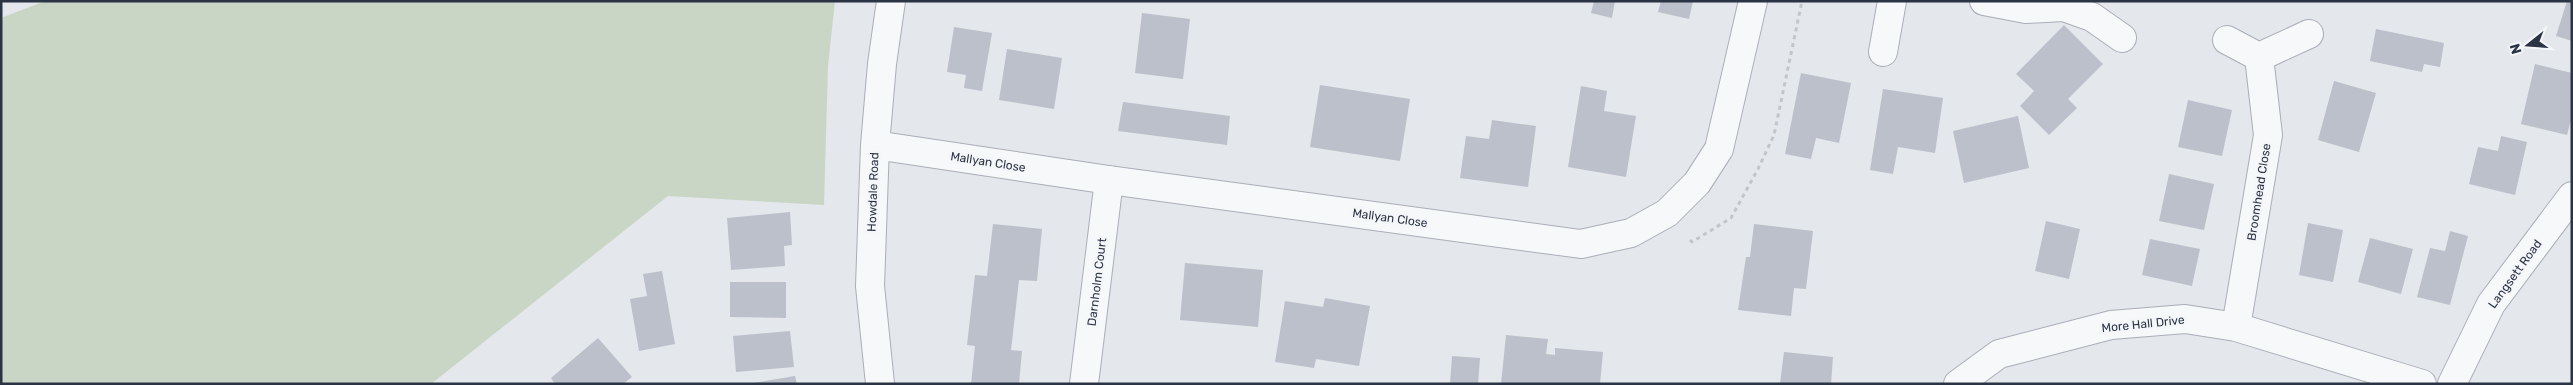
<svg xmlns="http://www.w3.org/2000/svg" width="2573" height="385" viewBox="0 0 2573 385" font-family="Rubik,sans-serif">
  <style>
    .green { fill: #c9d6c5 }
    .building { fill: #bbc0ca }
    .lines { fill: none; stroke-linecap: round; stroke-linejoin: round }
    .street-casing { stroke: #a9aeb7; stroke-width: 30 }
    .path { stroke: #c2c5cb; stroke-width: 3; stroke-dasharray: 4 4; stroke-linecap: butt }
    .street { stroke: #f7f8fa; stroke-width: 28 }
    .labels { text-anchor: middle; stroke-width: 4.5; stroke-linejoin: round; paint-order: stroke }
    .street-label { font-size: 12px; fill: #2b3445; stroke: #f4f6f9 }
  </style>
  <rect width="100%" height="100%" fill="#e4e7ec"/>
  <path class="green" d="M45,1H835L828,66L824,205L668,196L431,384H1V18Z"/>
  <path class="building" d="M1594,1H1615L1612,18L1591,13Z
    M1661,1H1693L1689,19L1658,12Z
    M2567,1H2572V41L2556,36Z
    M1142,13L1190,19L1183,79L1135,73Z
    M2064,25L2103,64L2068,99L2077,108L2049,135L2020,106L2034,91L2016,74Z
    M954,27L992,33L982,91L964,88L966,75L947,72Z
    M2376,29L2444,43L2440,67L2424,64L2422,72L2370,61Z
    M1007,49L1062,58L1054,109L999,100Z
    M2535,64L2572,73V116L2567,135L2521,124Z
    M1801,73L1851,83L1839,143L1816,138L1811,159L1785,154Z
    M2334,81L2376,93L2359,152L2318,140Z
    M1320,85L1410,99L1400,161L1310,147Z
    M1581,86L1607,91L1604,111L1636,116L1626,177L1568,167Z
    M1883,89L1943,98L1935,153L1898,147L1893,174L1870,170Z
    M2188,100L2232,110L2222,156L2178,147Z
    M1123,102L1230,116L1227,145L1118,131Z
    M2018,116L2029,168L1964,183L1953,131Z
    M1492,120L1536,126L1528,187L1460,178L1466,136L1489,139Z
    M2501,136L2527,142L2515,195L2469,184L2478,147L2498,151Z
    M2169,174L2214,184L2204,230L2159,221Z
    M790,212L792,245L784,246L785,266L731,270L727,218Z
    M2046,221L2080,229L2069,279L2035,271Z
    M2308,223L2343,230L2333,282L2299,275Z
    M993,224L1042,229L1037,281L1019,280L1011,350L1022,351L1019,384H971L975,346L967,345L975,275L987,276Z
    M1754,224L1813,231L1806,289L1794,288L1791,316L1738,310L1746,257H1750Z
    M2450,231L2468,236L2450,305L2417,297L2430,248L2445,251Z
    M2370,238L2413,249L2401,294L2358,282Z
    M2150,239L2200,249L2192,286L2142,275Z
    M1185,263L1263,270L1258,327L1180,320Z
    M662,271L675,344L639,351L630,299L647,296L643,274Z
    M730,282H786V318L730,317Z
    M1325,298L1370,306L1359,366L1316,359L1314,368L1275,362L1285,301L1323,307Z
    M790,331L794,367L736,372L733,336Z
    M1506,335L1548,339L1546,354L1555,355V348L1603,352L1600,384H1501Z
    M598,338L632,377L623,384H555L551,378Z
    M1784,352L1833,357L1831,384H1780Z
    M1452,356L1480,358L1478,384H1450Z
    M795,376L797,384H753V383Z"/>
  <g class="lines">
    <defs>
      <path id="street" d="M1984,1L2026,9L2064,7L2092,17L2122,38
        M2227,40L2259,57
        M1883,52L1892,1
        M875,145L1109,180L1581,244L1631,233L1667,213L1697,183L1719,149L1753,1
        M2236,327L2268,135L2259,57L2309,34
        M880,384L870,286L875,145L882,64L891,1
        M1084,384L1109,180
        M1958,384L1999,354L2111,325L2185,319L2236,327L2422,384
        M2452,384L2491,304L2572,196"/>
    </defs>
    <use href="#street" class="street-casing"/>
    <path class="path" d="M1690,240L1692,242L1731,218L1758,169L1774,135L1802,1"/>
    <use href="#street" class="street"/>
  </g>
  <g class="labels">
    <g class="street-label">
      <text transform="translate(988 162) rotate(9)" y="4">Mallyan Close</text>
      <text transform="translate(873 192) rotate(-88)" y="4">Howdale Road</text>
      <text transform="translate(2259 192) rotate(-81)" y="4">Broomhead Close</text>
      <text transform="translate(1390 218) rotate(8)" y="4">Mallyan Close</text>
      <text transform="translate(2515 274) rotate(-54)" y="4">Langsett Road</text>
      <text transform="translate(1097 282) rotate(-83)" y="4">Darnholm Court</text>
      <text transform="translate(2143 324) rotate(-6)" y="4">More Hall Drive</text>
    </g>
  </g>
  <rect width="2573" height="385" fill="none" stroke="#2b3445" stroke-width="5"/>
  <g transform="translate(2528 45) rotate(253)" stroke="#f4f6f9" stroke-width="4" paint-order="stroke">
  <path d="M0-4L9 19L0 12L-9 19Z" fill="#2b3445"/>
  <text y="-8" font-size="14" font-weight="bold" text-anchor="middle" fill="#2b3445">N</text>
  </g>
</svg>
